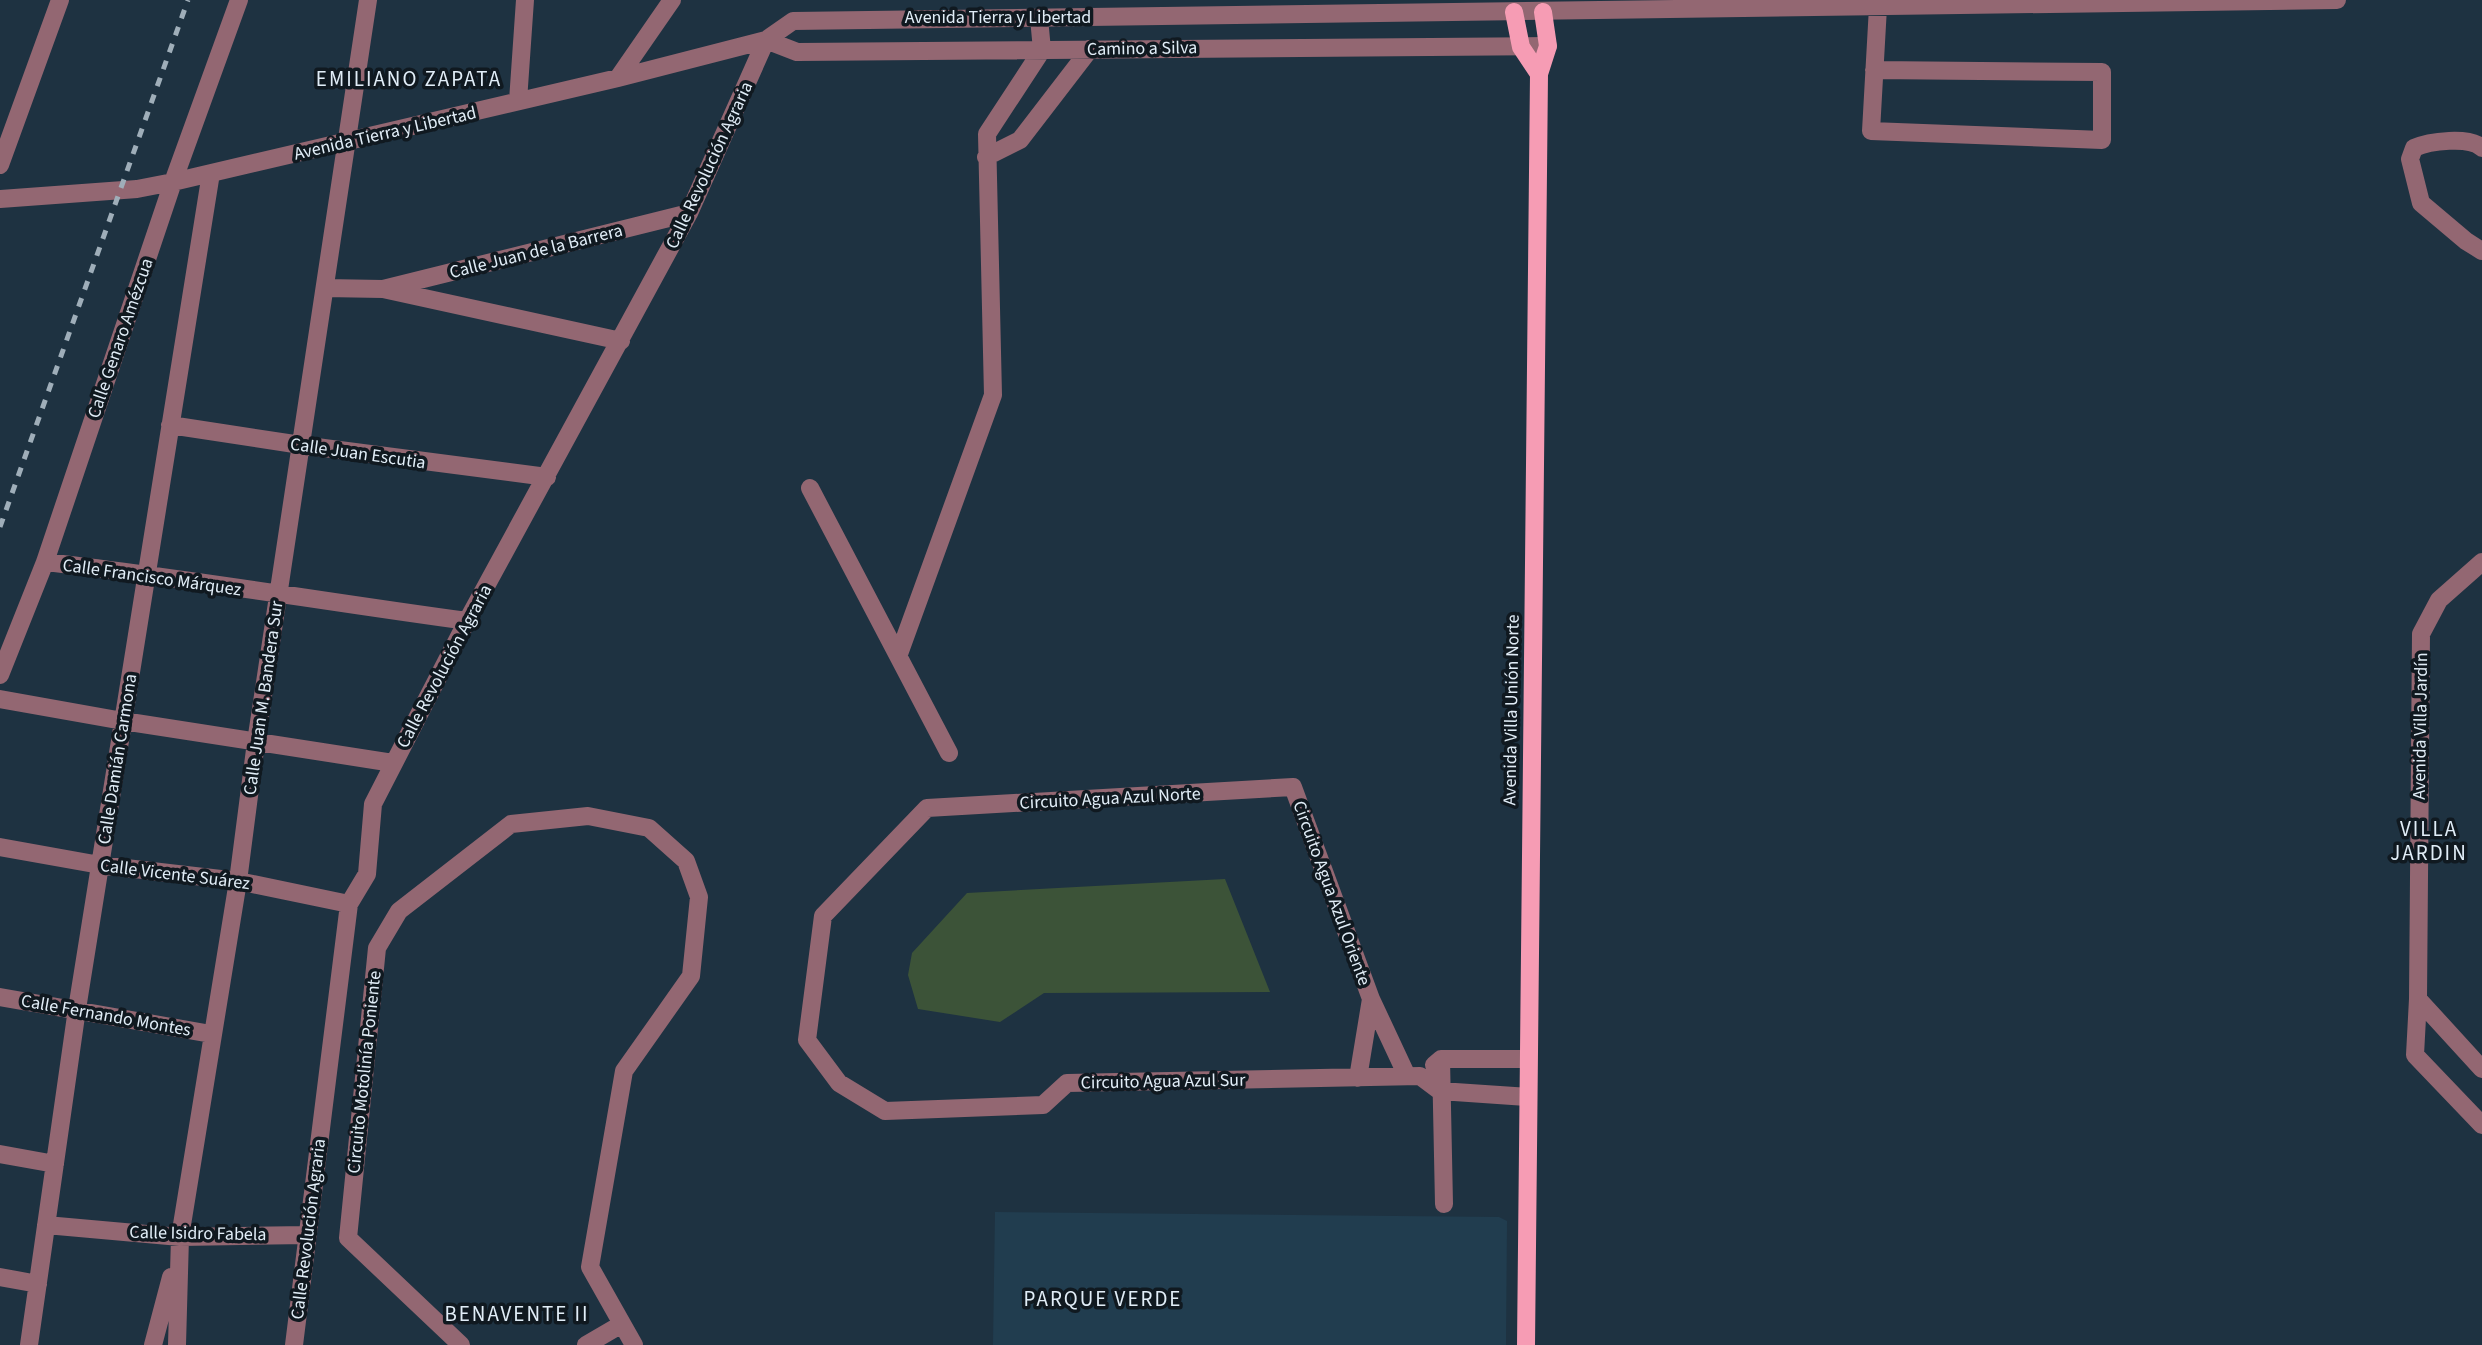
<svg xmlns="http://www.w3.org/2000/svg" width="2482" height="1345" viewBox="0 0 2482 1345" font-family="'Source Sans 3',sans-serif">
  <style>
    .built { fill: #213d4f }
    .green { fill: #3c5338 }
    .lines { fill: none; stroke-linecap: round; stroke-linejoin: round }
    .minor { stroke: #936772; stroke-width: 18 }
    .major { stroke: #f69cb4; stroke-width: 18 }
    .rail { stroke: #9faeb9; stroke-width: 5; stroke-dasharray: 9 9; stroke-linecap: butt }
    .labels { text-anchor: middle; stroke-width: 7; stroke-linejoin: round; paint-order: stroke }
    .street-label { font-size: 18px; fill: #e1edf7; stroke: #101920 }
    .quarter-label { font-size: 21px; letter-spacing: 2px; fill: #e1edf7; stroke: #101920 }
  </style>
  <rect width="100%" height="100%" fill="#1e3241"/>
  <path class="built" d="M995,1212L1499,1217L1507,1221L1506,1345H993Z"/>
  <path class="green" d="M1225,879L1270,992L1044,993L1000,1022L918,1009L908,975L912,953L967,893Z"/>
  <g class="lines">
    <path class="minor" d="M766,40L797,52L1548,46
      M1874,70L2102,72V140L1871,131L1878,7
      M618,78L672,0
      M518,101L525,0
      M2482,148C2470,136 2429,141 2414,148L2410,159L2421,203L2466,241L2482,251
      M986,157L1020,140L1090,49
      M0,165L60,0
      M0,199L137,189L173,182L618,78L766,40L793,21L2337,0
      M325,288L383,289L621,341
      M383,289L689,213
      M170,425L301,445L547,477
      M810,488L949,753
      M45,562C186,578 326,602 467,621
      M2482,562L2439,600L2421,634L2418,999L2415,1055L2482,1125
      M899,654L993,395L987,134L1042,50L1039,18
      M0,675L45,562L173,182L239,0
      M0,699L123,721L393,763
      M0,847L100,865L238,881L349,904
      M0,997L211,1034
      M2418,999L2482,1069
      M1441,1059L1444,1204
      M1434,1065L1441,1059H1528
      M1407,1076L1371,999L1293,787L927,808L823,916L807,1040L839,1083L885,1111L1043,1105L1067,1083L1420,1076L1440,1091L1528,1097
      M1358,1078L1371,999
      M0,1154L55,1164
      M46,1225L180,1237L307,1235
      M0,1277L38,1284
      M29,1345L77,1009L211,173
      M153,1345L171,1277
      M177,1345L180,1237L238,881L256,742L368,0
      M294,1345L349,904L367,874L373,804L467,621L689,213L766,40
      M461,1345L348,1238L377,948L399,911L511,824L588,816L649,828L686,861L699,897L691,976L624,1071L590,1267L634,1345
      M586,1345L622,1324"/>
    <path class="major" d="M1514,12L1521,47L1539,74
      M1526,1345L1539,74L1548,46L1543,12"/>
    <path class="rail" d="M0,527L188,0"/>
  </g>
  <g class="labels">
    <g class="street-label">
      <text x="998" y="23">Avenida Tierra y Libertad</text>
      <text transform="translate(1142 48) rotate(-1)" y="6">Camino a Silva</text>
      <text transform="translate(385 133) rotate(-13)" y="6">Avenida Tierra y Libertad</text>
      <text transform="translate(709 165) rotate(-65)" y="6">Calle Revolución Agraria</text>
      <text transform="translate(536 251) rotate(-14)" y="6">Calle Juan de la Barrera</text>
      <text transform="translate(120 338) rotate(-71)" y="6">Calle Genaro Amézcua</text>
      <text transform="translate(358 453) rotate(8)" y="6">Calle Juan Escutia</text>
      <text transform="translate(152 577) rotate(8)" y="6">Calle Francisco Márquez</text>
      <text transform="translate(444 666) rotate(-62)" y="6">Calle Revolución Agraria</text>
      <text transform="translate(263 698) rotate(-82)" y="6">Calle Juan M. Bandera Sur</text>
      <text transform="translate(1511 710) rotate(-89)" y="6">Avenida Villa Unión Norte</text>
      <text transform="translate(2420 726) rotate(-89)" y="6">Avenida Villa Jardín</text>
      <text transform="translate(117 759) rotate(-81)" y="6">Calle Damián Carmona</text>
      <text transform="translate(1110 798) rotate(-3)" y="6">Circuito Agua Azul Norte</text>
      <text transform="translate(175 874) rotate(7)" y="6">Calle Vicente Suárez</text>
      <text transform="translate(1332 893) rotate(70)" y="6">Circuito Agua Azul Oriente</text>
      <text transform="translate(106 1015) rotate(10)" y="6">Calle Fernando Montes</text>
      <text transform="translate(364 1072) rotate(-84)" y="6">Circuito Motolinía Poniente</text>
      <text transform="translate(1163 1081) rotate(-1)" y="6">Circuito Agua Azul Sur</text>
      <text transform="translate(308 1229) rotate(-83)" y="6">Calle Revolución Agraria</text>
      <text transform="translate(198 1233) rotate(1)" y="6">Calle Isidro Fabela</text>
    </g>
    <g class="quarter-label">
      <text x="409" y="86">EMILIANO ZAPATA</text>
      <text x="2429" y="836">VILLA<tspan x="2429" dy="24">JARDIN</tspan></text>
      <text x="1103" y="1306">PARQUE VERDE</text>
      <text x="517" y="1321">BENAVENTE II</text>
    </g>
  </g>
</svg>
